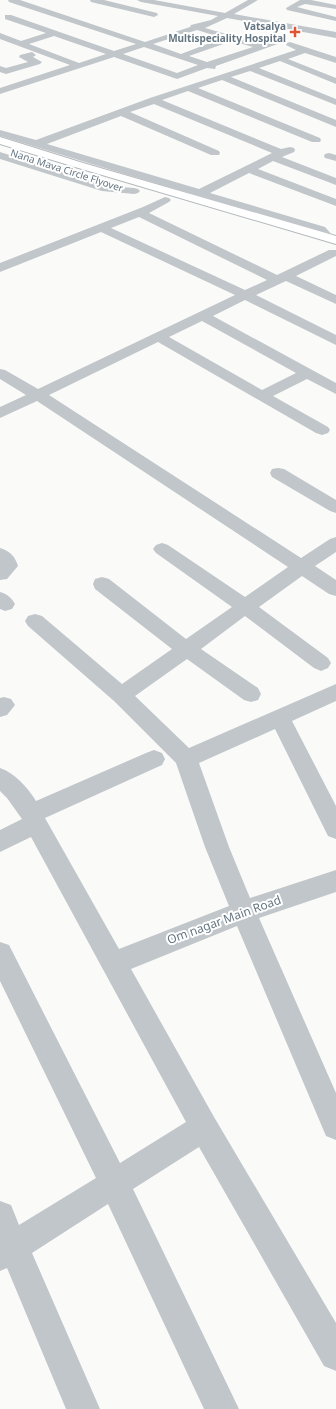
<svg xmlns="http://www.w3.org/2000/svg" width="336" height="1409" viewBox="0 0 336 1409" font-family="'Noto Sans',sans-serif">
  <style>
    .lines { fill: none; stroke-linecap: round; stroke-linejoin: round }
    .highway-casing { stroke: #b4b9bd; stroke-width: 2 }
    .minor { fill: #c1c6ca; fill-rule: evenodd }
    .highway { fill: #fff; fill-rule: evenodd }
    .poi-dot { fill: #df5632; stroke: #fff; stroke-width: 1.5 }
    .labels { text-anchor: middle; stroke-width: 4; stroke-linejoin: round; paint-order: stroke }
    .far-poi-label { font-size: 10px; font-weight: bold; fill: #657682; stroke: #fff; text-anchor: end }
    .far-street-label { font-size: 10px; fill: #657682; stroke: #fff }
    .street-label { font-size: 12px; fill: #657682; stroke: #fff }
  </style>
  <rect width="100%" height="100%" fill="#fafaf8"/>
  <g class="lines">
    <defs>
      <path id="highway" d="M0,137L83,163L336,236V244L75,167L0,144Z"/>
    </defs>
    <use href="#highway" class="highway-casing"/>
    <path class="minor" d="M8,0H20L145,42L190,27L191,25L211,20L218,16L141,2L137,0H154L225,13L248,0H258L234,14L336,32V38L227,18L205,28L261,44L280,37L284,40L283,42L216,66L215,69L207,68L177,79L114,57L0,94V88L70,65L0,39V33L21,41L46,33L5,19V15H11L114,51L136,44L9,2ZM197,30L223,38L181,54L153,44ZM54,36L106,54L79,63L29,44ZM232,41L253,47L207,62L189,56ZM144,47L198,65L177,73L123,54Z
      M90,0H104L157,13L158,15L154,17L91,2Z
      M300,0H311L336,5V9L305,4L297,7L336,17V21L287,10L286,8Z
      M290,42L336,57V63L305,53L288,59L336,78V84L280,61L259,68L336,99V105L250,71L231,77L336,120V127L222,80L198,88L320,138L321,140L320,142H312L188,91L162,100L281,149L290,147L294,148L295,150L294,152L282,157L336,178V185L273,161L258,169L336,199V206L249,173L210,193L325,227L334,237L332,240H324L317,233L200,197L194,199L190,198L188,196L190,194L0,136V130L36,140L150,98L296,50L286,45L287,43ZM154,104L272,153L199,189L47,144L121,116L211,155H219L220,153L219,151L130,112Z
      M32,52L36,55L33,57L42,62L40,64L6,74L0,72V66L6,68L28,62L19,57L20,55Z
      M0,152L107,186L134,188L138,189L140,191L138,193L134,194L102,191L0,159Z
      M329,153L336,155V161L325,158L324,156L325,154Z
      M165,197L169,198L171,200L169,202L149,213L277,275L329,250H336V256L296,276L336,295V304L286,281L256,295L336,335V345L245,300L213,316L336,383V394L307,379L273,396L328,427L330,430L328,433L322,435L316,433L158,342L49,395L301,558L330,539L336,537V552L315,566L336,580V596L329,594L302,576L259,607L328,658L331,663L328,668L321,671L314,668L245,616L201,649L258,688L261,694L258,700L251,702L244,700L187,659L135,696L189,748L336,684V701L292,721L336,806V839L328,836L275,729L199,763L229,847L250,898L336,870V892L259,918L336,1093V1140L326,1136L237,926L131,969L214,1117L336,1323V1371L324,1366L199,1147L133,1189L239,1409H204L108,1204L32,1253L100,1409H66L7,1268L0,1271V1201L11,1205L19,1225L96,1178L0,981V942L9,945L120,1163L186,1122L31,837L0,852V830L22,819L7,798L0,791V768C15,773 28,788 36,801L146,753L154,750L162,753L165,759L162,765L45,818L119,949L229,906L205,847L176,763L114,701L28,626L25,621L28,616L35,614L42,616L122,684L172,649L95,589L93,584L95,579L102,577L109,579L186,639L232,607L156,553L153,549L156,545L162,543L168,545L245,597L288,567L37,401L0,418V407L26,395L0,379V369L5,370L38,389L235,295L101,232L0,272V263L143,207ZM139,217L267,280L245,290L111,228ZM202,321L296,373L262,390L169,337Z
      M278,468L284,469L336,500V513L330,511L272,477L270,473L272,469Z
      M0,548C10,551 15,556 18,566L7,579L0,580Z
      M0,592C7,594 11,597 15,604L12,609L5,611L0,609Z
      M4,697L11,699L15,705L7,715L0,717V698Z"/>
    <use href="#highway" class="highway"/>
  </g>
  <path class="poi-dot" d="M293 26h4v4h4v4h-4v4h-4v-4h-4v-4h4z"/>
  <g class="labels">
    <g class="far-poi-label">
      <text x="286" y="30">Vatsalya<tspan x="286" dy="12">Multispeciality Hospital</tspan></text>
    </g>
    <g class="far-street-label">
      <text transform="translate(67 170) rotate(18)" y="4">Nana Mava Circle Flyover</text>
    </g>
    <g class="street-label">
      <text transform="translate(224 920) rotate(-20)" y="4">Om nagar Main Road</text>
    </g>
  </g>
</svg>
